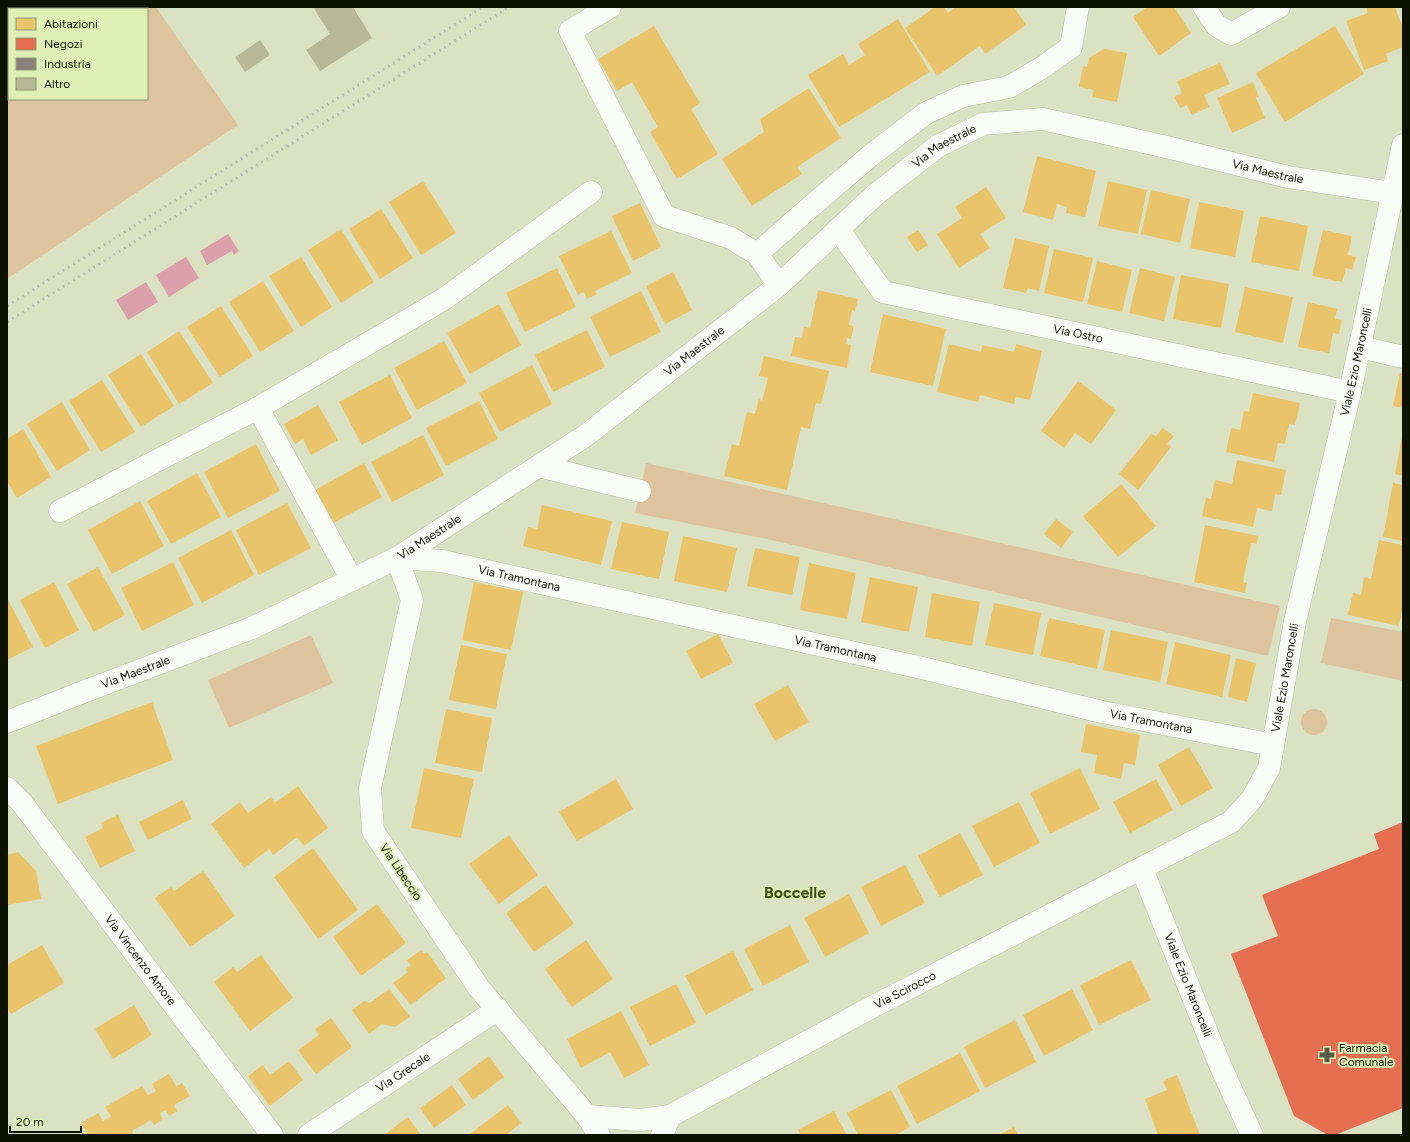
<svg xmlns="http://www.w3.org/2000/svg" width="1410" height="1142" viewBox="0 0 1410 1142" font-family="Figtree,sans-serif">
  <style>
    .green { fill: #dec49e }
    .water { fill: #dba0aa }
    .homes { fill: #e9c46a }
    .shops { fill: #e76f51 }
    .industry { fill: #8a817c }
    .building { fill: #b7b898 }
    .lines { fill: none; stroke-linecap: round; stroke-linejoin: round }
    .street-casing { stroke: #bac0a8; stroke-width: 23 }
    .street { stroke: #f9fbf6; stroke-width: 22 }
    .rail { stroke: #bbbdb5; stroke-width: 3; stroke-dasharray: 2 4; stroke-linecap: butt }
    .labels { text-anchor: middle; stroke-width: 4; stroke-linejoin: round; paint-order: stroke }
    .street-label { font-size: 12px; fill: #0d1201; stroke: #e0efb6 }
    .poi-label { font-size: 12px; fill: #0d1201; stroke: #e0efb6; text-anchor: start }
    .district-label { font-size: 16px; font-weight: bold; fill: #414c18; stroke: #e0efb6 }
  </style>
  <rect width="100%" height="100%" fill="#dae2c3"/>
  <path class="green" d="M96,7H156L238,125L7,279V67L9,66V99H147V9H93Z
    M646,463L1280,606L1268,656L767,539L635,513Z
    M1331,618L1403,632V681L1321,663Z
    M311,635L333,683L229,728L208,680Z
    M1301 722a13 13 0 1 1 26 0a13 13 0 1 1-26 0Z"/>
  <path class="water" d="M228,234L239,251L234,255L232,251L207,265L200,251Z
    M186,257L199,278L169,297L156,275Z
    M146,282L158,302L128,320L116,300Z"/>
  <path class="homes" d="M935,7H944L948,13L956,7H1014L1026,25L985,54L980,46L937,76L905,28Z
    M1147,7H1174L1191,33L1159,56L1133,17Z
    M1366,7H1395L1403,28V47L1386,54L1388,61L1364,70L1346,21L1368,13Z
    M898,19L930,72L839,127L808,75L843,54L849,65L865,55L858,44Z
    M654,26L700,103L691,109L718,154L677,179L650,132L658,127L632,82L617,91L598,59Z
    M1335,26L1364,74L1285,122L1256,73Z
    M1104,49L1127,53L1117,102L1092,97L1094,90L1079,87L1083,66L1087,67L1089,58Z
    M1220,63L1230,84L1204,95L1209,107L1192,115L1187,105L1180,108L1174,97L1182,93L1177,81Z
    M1253,82L1259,97L1256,98L1265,118L1232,133L1217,98Z
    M809,88L841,138L797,167L802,174L752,206L722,159L764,132L760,119Z
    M1037,156L1096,171L1085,217L1066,213L1067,207L1057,204L1053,220L1023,212Z
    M423,181L456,233L421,255L389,202Z
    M1108,181L1147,190L1138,234L1098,226Z
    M986,187L1006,218L980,234L990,248L959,268L937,234L962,218L955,207Z
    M1151,190L1190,199L1180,243L1141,234Z
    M1199,202L1244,211L1235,257L1190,248Z
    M640,203L661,247L633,261L612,216Z
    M381,209L413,258L380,279L349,229Z
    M1260,216L1308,226L1299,271L1251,262Z
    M341,229L374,282L341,303L308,250Z
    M918,230L928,245L917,252L907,237Z
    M1323,230L1352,236L1348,255L1356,257L1352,270L1346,268L1342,282L1312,276Z
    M611,231L632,273L595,291L597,294L587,299L584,292L578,295L559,256Z
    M1015,238L1049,246L1039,291L1028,288L1026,293L1003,288Z
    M1054,249L1093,258L1083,302L1044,293Z
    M301,257L332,307L301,327L269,276Z
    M1097,261L1132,270L1122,312L1087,304Z
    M557,268L576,307L525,332L506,293Z
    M1140,268L1175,277L1164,321L1129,313Z
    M673,272L692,310L665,324L646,286Z
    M1181,275L1229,284L1221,328L1173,319Z
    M263,281L294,331L260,352L229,302Z
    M1245,287L1293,297L1283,343L1235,332Z
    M818,290L858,299L855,311L852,310L849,325L854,326L851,339L847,338L846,344L851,345L847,368L791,356L795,337L802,338L804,327L810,328Z
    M641,291L661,332L610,357L590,317Z
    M1308,302L1337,309L1335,319L1342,320L1339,334L1333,333L1329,353L1298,347Z
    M499,304L521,345L470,374L447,333Z
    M221,306L253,356L220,377L187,327Z
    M883,314L946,329L933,386L870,372Z
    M587,330L605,367L553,392L535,355Z
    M179,331L213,383L179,404L147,352Z
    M444,341L467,383L417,410L394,368Z
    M949,344L981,352L982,345L1014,352L1016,344L1042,351L1030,400L1016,397L1014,404L980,395L978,402L937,392Z
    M141,354L174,406L141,427L108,375Z
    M764,356L829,371L821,404L816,403L810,429L801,427L787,490L724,476L732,444L739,446L747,412L755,414L759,399L762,401L768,378L759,376Z
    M532,365L552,404L500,432L479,393Z
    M1400,373L1403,374V408L1393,406Z
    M390,375L412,418L362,445L339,402Z
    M102,380L135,432L101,452L69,401Z
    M1078,381L1116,410L1091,444L1075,433L1064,448L1041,431Z
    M1253,393L1300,403L1295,425L1289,424L1285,444L1278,443L1274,462L1226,452L1231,428L1240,430L1244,411L1249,412Z
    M479,401L498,439L446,466L426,428Z
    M62,402L90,450L57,471L27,424Z
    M318,405L338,440L311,455L303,439L295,444L284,424Z
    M1163,428L1174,436L1167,444L1171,447L1138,490L1119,474L1151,434L1156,436Z
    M23,429L51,477L17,498L7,481V439Z
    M423,435L444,475L392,502L371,462Z
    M1402,437H1403V476L1395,474Z
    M256,444L280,491L228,518L204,472Z
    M1237,460L1286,470L1281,495L1275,494L1272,511L1257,508L1253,527L1202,516L1206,498L1211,499L1215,480L1232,484Z
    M364,463L382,497L333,523L315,490Z
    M197,473L221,517L171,544L147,501Z
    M1393,483L1403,485V541L1383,537Z
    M1121,484L1156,526L1118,557L1083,516Z
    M140,501L164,546L112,574L88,530Z
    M287,503L311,548L259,575L236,530Z
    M542,505L612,521L601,565L523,546L528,527L537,529Z
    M1056,519L1073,532L1061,548L1044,534Z
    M622,522L669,532L659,579L611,569Z
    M1205,525L1258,536L1257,544L1251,543L1243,582L1247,583L1245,593L1194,582Z
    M231,530L254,575L202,603L178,558Z
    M683,536L737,548L727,592L674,581Z
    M1379,540L1403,545V609H1402L1399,626L1348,615L1353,593L1361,595L1364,577L1371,579Z
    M755,548L800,557L792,595L747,586Z
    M173,562L194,605L142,631L121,588Z
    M809,563L856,573L847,619L800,610Z
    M98,567L125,615L94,632L67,584Z
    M870,577L918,587L909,632L861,622Z
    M54,582L79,630L45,648L20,600Z
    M474,582L523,592L511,650L462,640Z
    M932,593L980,602L972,646L925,637Z
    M7,598L33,647L7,660Z
    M994,603L1041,613L1033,655L985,645Z
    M1049,618L1105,630L1097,669L1040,656Z
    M1111,630L1168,642L1160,682L1103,670Z
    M718,634L733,663L701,679L686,651Z
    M1175,642L1231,655L1222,697L1166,684Z
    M461,645L507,654L496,709L449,700Z
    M1236,658L1256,663L1247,702L1228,697Z
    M788,685L809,722L775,741L754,704Z
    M152,702L173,760L58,804L36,746Z
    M446,709L492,718L482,772L435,763Z
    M1086,724L1140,735L1135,765L1124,763L1121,779L1094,773L1097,755L1081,752Z
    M1189,747L1213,788L1181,806L1158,765Z
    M424,768L474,779L461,838L411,828Z
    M1080,768L1100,809L1050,834L1030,793Z
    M616,779L633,809L577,841L559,812Z
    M1156,779L1173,810L1130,833L1113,802Z
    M298,786L328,828L304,846L297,837L273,855L269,849L244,868L211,824L240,802L248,813L271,797L275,803Z
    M183,800L192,819L148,840L139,822Z
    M1019,802L1040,843L994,867L972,826Z
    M118,815L135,851L100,868L85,837L103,828L101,823Z
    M960,833L983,875L940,897L918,856Z
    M509,835L538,875L499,904L469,864Z
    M313,848L358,910L318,939L274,877Z
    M18,852L36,871L41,899L7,905V855Z
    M905,865L925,903L881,926L861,887Z
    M203,871L235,916L190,947L155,898L171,887L174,891Z
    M546,885L574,924L534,952L506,913Z
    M849,894L869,933L825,957L804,918Z
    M377,904L406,943L361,976L333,937Z
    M790,925L809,962L763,986L744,949Z
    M586,940L613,979L572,1007L545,969Z
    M42,945L64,983L11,1014L7,1008V965Z
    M421,950L424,954L427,952L446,978L411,1005L393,983L408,972L405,969L411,965L407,960Z
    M733,951L753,990L706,1015L685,976Z
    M261,955L293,998L250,1031L214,982L233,967L237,972Z
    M1131,960L1151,1000L1099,1025L1080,985Z
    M676,984L696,1023L650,1046L630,1007Z
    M389,989L410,1017L395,1027L382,1024L369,1034L352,1010L364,1001L370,1003Z
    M1072,989L1093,1030L1044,1056L1023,1015Z
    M134,1005L152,1035L113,1059L95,1029Z
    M621,1011L649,1065L624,1078L610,1052L581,1068L567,1039Z
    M331,1018L352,1047L316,1074L298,1050L319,1035L315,1029Z
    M1015,1020L1036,1062L985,1088L964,1047Z
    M960,1053L980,1091L917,1124L897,1086Z
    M489,1056L504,1077L473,1100L458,1079Z
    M289,1061L303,1080L270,1106L248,1076L263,1065L270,1075Z
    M169,1074L176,1086L182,1083L190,1096L174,1105L177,1111L169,1116L165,1110L160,1113L163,1119L154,1125L151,1120L132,1131L134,1135H88L81,1123L98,1113L103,1121L111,1116L105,1107L142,1086L148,1095L156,1091L152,1084Z
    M1177,1075L1200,1135H1158L1145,1099L1167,1090L1163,1081Z
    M452,1085L466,1105L434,1128L420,1108Z
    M891,1090L910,1127L895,1135H858L847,1113Z
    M508,1105L521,1123L506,1135H469Z
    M834,1111L847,1135H800L798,1130Z
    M408,1117L421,1135H384Z
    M1014,1127L1018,1135H999Z"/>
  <path class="shops" d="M1403,822V1108L1335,1135H1328L1294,1116L1231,954L1278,936L1262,895L1379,849L1374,834Z"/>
  <path class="industry" d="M17,7H40L41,9H14Z"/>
  <path class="building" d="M313,7H353L372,38L320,71L306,50L330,34Z
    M260,40L270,55L245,72L235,57Z"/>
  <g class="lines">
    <defs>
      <g id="street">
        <path d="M610,7L570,31L664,216L731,238L757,254L779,285"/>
        <path d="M1204,7L1216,25L1231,34L1279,7"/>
        <path id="s1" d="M838,229L883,292L1350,392"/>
        <path d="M757,254L808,209L870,156L926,113L963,96L1009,87L1043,67L1071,47L1078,7"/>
        <path d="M1360,347L1403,357"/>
        <path d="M258,408L352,580"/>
        <path d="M539,466L640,491"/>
        <path d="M60,511L258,408L444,299L591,192"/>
        <path id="s2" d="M7,722L83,692L252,628L397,558L585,436L779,285L875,195L938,146L983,124L1043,119L1175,149L1288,177L1393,193"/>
        <path id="s3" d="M7,788L22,803L272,1135"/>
        <path id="s4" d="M1142,869L1220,1065L1252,1135"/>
        <path id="s5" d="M587,1116L640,1120L670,1116L872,1007L1231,822L1252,799L1269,768L1295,621L1350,392L1403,145"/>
        <path id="s6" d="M309,1135L498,1009"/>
        <path id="s7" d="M599,1135L587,1116L479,988L373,831L370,788L412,600L397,558L442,561L922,668L1102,712L1273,745"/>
        <path d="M662,1135L670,1116"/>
      </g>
    </defs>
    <use href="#street" class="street-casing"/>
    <use href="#street" class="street"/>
    <path class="rail" d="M7,306L483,7
      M7,322L509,7"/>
  </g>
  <defs>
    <symbol id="pharmacy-bare" viewBox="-9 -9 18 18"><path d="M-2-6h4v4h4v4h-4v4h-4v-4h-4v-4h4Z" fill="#555b45" stroke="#e0efb6" stroke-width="2.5" paint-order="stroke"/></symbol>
  </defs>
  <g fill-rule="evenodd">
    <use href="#pharmacy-bare" x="1316" y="1044" width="22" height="22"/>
  </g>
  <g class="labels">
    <g class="street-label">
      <text dy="4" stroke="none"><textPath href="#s2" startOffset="1110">Via Maestrale</textPath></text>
      <text dy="4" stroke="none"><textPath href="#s2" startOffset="1446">Via Maestrale</textPath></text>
      <text dy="4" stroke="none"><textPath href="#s1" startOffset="277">Via Ostro</textPath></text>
      <text dy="4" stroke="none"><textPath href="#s2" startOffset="786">Via Maestrale</textPath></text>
      <text dy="4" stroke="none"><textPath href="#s5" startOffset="1199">Viale Ezio Maroncelli</textPath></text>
      <text dy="4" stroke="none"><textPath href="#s2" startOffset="462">Via Maestrale</textPath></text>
      <text dy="4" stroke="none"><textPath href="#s7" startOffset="784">Via Tramontana</textPath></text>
      <text dy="4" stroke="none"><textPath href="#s7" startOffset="1108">Via Tramontana</textPath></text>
      <text dy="4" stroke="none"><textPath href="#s2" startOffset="138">Via Maestrale</textPath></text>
      <text dy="4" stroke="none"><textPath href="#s5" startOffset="875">Viale Ezio Maroncelli</textPath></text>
      <text dy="4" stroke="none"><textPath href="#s7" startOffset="1432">Via Tramontana</textPath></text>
      <text transform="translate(401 872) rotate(56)" y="4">Via Libeccio</text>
      <text dy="4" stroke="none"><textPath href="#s3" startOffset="218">Via Vincenzo Amore</textPath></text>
      <text dy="4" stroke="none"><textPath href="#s4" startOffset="125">Viale Ezio Maroncelli</textPath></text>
      <text dy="4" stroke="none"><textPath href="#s5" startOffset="350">Via Scirocco</textPath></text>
      <text dy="4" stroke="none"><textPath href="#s6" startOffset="113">Via Grecale</textPath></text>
    </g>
    <g class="poi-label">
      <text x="1339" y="1052">Farmacia<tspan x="1339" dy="14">Comunale</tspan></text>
    </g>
    <g class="district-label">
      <text x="795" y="898">Boccelle</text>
    </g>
  </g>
  <rect width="1410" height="1142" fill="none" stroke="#0d1201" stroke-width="16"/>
  <rect x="8" y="8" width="140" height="92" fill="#e0efb6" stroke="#8c976e"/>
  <rect x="16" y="18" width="20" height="12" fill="#e9c46a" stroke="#8c976e"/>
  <text x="44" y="28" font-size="12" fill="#0d1201">Abitazioni</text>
  <rect x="16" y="38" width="20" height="12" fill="#e76f51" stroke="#8c976e"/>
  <text x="44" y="48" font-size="12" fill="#0d1201">Negozi</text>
  <rect x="16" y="58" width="20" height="12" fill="#8a817c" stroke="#8c976e"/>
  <text x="44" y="68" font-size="12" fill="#0d1201">Industria</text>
  <rect x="16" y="78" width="20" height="12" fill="#b7b898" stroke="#8c976e"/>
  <text x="44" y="88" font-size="12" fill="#0d1201">Altro</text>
  <path d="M10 1126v6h71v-6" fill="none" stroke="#0d1201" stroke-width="2"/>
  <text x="16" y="1126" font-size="12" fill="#0d1201" stroke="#e0efb6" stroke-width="3" paint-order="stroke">20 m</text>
</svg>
